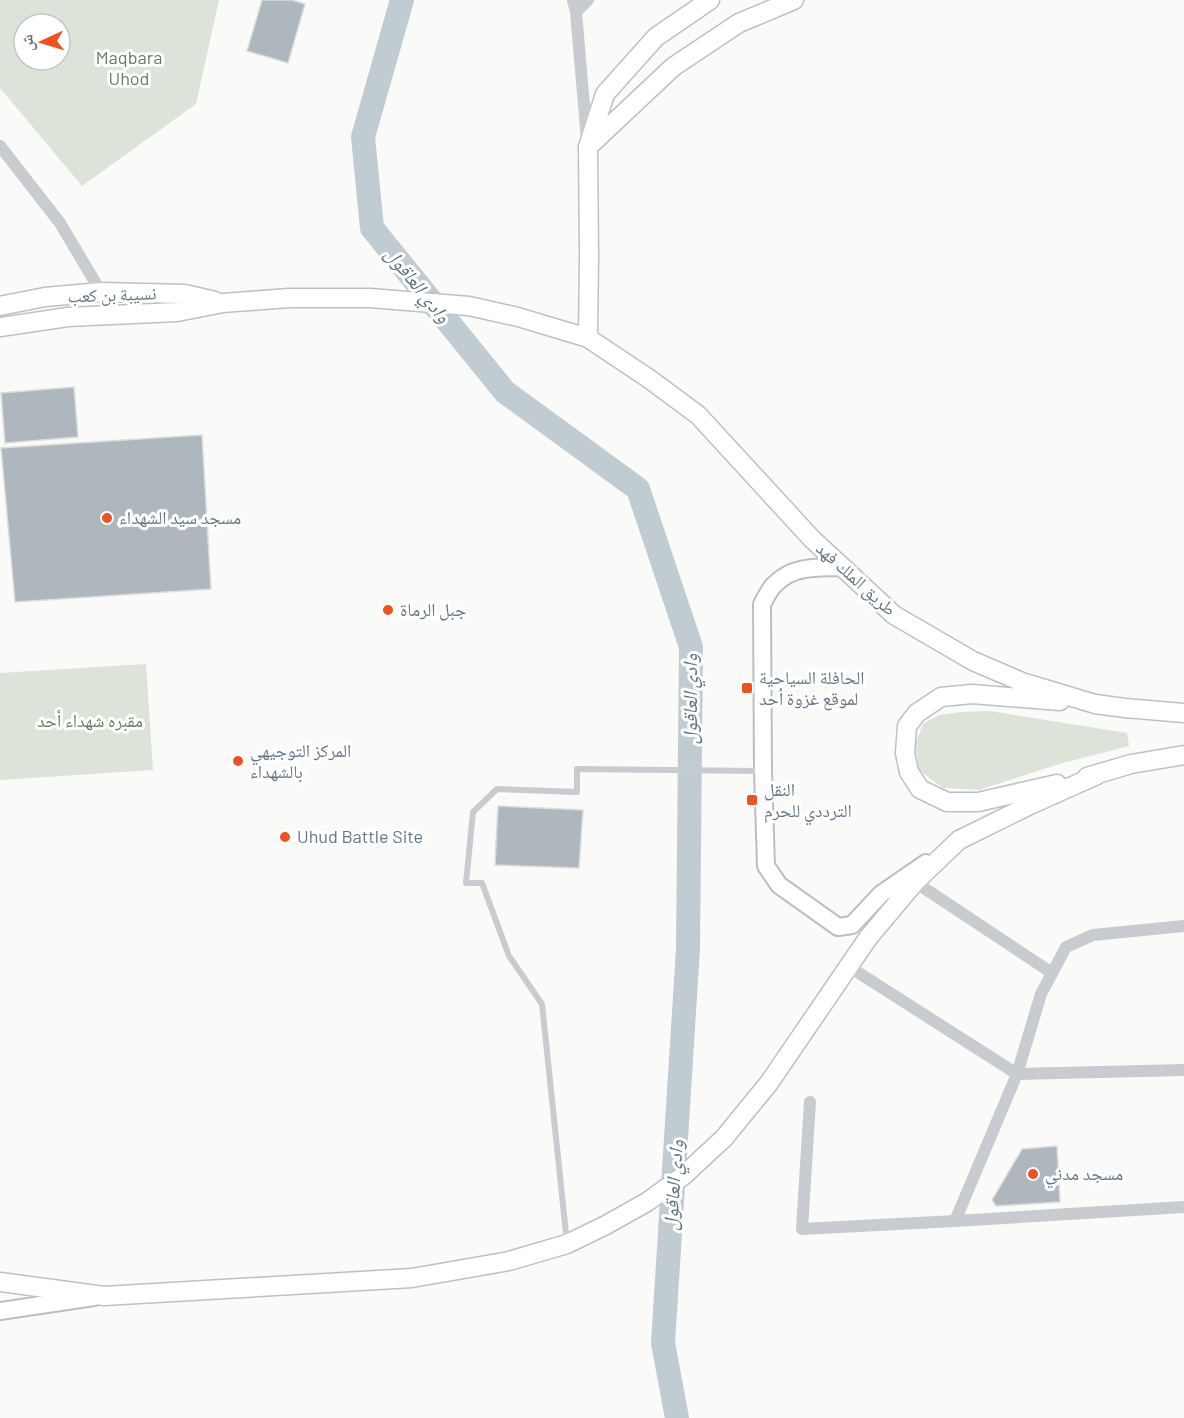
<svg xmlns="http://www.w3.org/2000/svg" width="1184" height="1418" viewBox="0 0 1184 1418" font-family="Barlow,'Noto Naskh Arabic',sans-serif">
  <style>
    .green { fill: #dce3d8; fill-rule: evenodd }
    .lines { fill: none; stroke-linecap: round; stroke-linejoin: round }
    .river { stroke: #c0ccd1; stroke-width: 24 }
    .building { fill: #adb7bd; stroke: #dcdcda; stroke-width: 1.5 }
    .secondary-casing { stroke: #b9c0c4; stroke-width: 20 }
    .primary-casing { stroke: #bdc1c5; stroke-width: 21 }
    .lane { stroke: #c8ccd0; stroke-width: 6 }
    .street { stroke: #c8ccd0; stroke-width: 12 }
    .secondary { stroke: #fff; stroke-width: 16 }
    .primary { stroke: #fff; stroke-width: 18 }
    .poi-dot { fill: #f3501f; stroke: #fff; stroke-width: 2 }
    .labels { text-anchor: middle; stroke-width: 6; stroke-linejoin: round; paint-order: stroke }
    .park-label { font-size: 18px; fill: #677c62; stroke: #fff }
    .street-label { font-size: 18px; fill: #627685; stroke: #fff }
    .poi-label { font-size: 18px; fill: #627685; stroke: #fff; text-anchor: start }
    .water-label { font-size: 20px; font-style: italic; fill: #5e767e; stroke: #fff }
  </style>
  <rect width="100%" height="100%" fill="#fafaf8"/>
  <path class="green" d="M0,0H219L196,104L82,186L0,88ZM24,24H60V60H24Z
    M146,664L153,770L0,780V673Z
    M989,711L1127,733L1129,746L1059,764L979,790L943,788L919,770L915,745L923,724L939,715L961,712Z"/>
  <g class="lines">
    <path class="river" d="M402,0L363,137L372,228L505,392L638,489L691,647L688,949L663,1343L677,1418"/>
  </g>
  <path class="building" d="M262,0H292L305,4L288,63L247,51Z
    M74,387L78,437L5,443L1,393Z
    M202,435L211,589L15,602L1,448Z
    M498,806L583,810L579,868L495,865Z
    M1057,1146L1060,1202L996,1206L992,1200L1022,1149Z"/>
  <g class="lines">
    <defs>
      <path id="secondary" d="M841,567C817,568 794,565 775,584C769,589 766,598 762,604L763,771L766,866L779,885L838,927L852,925L881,894L926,863
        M0,1311L94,1297"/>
      <path id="primary" d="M589,146L673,67L739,23L794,0
        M0,306L45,297L101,292L185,294L215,301
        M0,327L68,317L177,312L223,303L289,298H370L469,306L518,317L588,338L648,378L698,415L812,539L894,615L973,661L1022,682L1095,704L1125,708L1184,713
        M588,338L589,255L588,147L605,94L656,37L710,0
        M1087,777L1131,764L1184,755
        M1057,784L978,802H947L920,789L909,772L905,753L907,726L917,713L941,697L972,694L1060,701
        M0,1282L104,1296L412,1278L509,1261L567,1244L606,1225L647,1202L683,1176L724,1138L769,1083L868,938L915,882L959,840L1030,805L1097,775"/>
    </defs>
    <use href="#secondary" class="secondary-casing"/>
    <use href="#primary" class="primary-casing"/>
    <path class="lane" d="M567,1243L542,1004L509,956L482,883H466L473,812L497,789L577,792V769L760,771"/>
    <path class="street" d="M573,0L576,12L587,140
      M576,12L588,0
      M0,146L60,223L101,292
      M915,882L1052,973
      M848,966L1017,1074L1184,1070
      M810,1102L802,1229L955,1221L1017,1074L1041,994L1066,947L1093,935L1184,926
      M955,1221L1184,1207"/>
    <use href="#secondary" class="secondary"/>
    <use href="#primary" class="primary"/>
  </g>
  <g class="poi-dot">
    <circle cx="107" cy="518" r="6"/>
    <circle cx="388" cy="610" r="6"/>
    <rect x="741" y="682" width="12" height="12" rx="3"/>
    <circle cx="238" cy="761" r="6"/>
    <rect x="746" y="794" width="12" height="12" rx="3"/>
    <circle cx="285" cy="837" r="6"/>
    <circle cx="1033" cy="1174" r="6"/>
  </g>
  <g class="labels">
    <g class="park-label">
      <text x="129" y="64">Maqbara<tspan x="129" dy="21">Uhod</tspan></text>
      <text x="90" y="727">مقبره شهداء أحد</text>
    </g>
    <g class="street-label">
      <text transform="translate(112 295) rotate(-2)" y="6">نسيبة بن كعب</text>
      <text transform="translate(856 579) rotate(42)" y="6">طريق الملك فهد</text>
    </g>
    <g class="poi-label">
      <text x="119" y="524">مسجد سيد الشهداء</text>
      <text x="400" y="616">جبل الرماة</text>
      <text x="759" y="684">الحافلة السياحية<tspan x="759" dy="21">لموقع غزوة أحد</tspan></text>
      <text x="250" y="757">المركز التوجيهي<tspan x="250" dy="21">بالشهداء</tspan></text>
      <text x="764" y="796">النقل<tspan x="764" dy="21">الترددي للحرم</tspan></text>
      <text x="297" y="843">Uhud Battle Site</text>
      <text x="1045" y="1180">مسجد مدني</text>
    </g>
    <g class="water-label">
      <text transform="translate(418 285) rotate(51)" y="7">وادي العاقول</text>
      <text transform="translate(690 699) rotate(-90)" y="7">وادي العاقول</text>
      <text transform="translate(673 1185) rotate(-86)" y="7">وادي العاقول</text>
    </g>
  </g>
  <g transform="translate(42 42) rotate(266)"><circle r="28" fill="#ffffff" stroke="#c0c8ce" stroke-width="1.5"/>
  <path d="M0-4.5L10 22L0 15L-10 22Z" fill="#f3501f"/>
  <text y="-9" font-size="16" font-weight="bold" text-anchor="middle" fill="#627685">ش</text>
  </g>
</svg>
